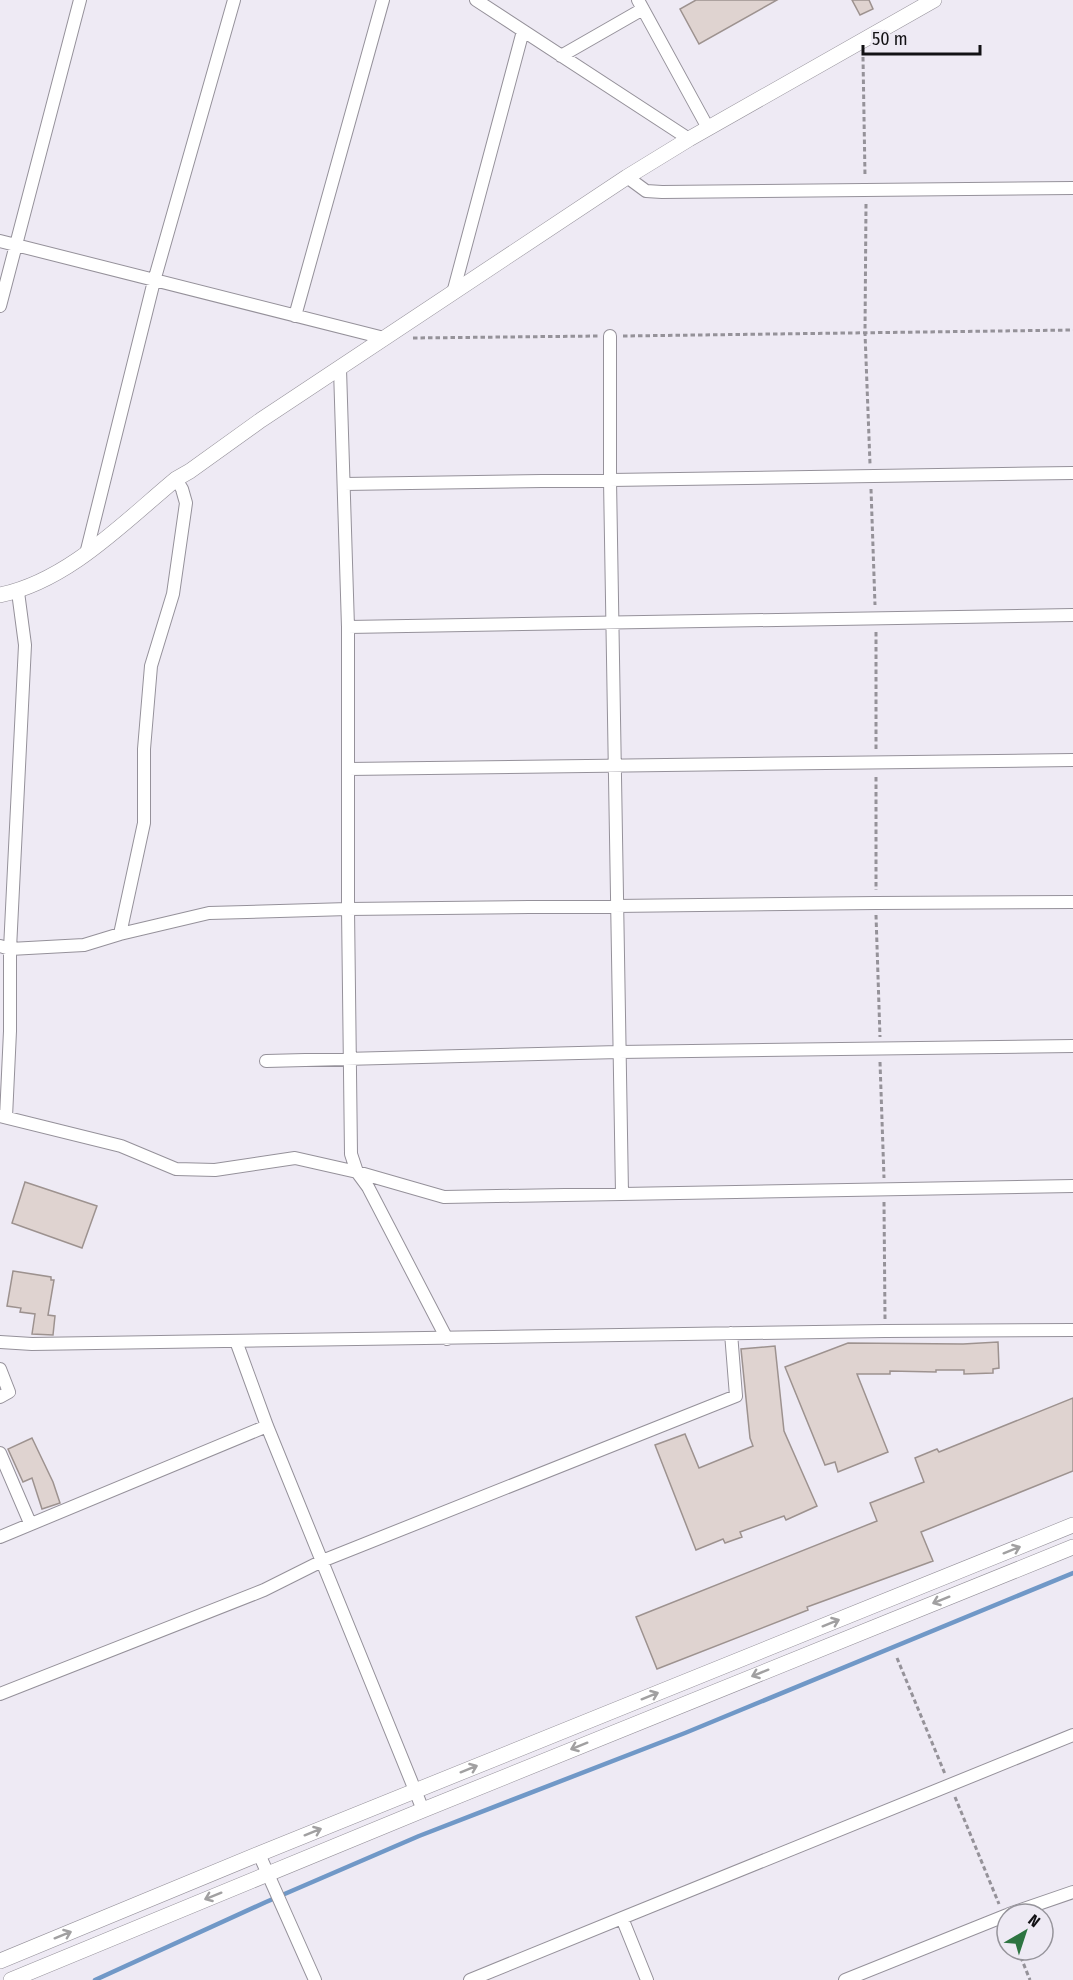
<svg xmlns="http://www.w3.org/2000/svg" width="1073" height="1980" viewBox="0 0 1073 1980" font-family="'Fira Sans Condensed',sans-serif">
  <style>
    .lines { fill: none; stroke-linecap: round; stroke-linejoin: round }
    .stream { stroke: #7098c7; stroke-width: 4.5 }
    .building { fill: #dfd3d0; stroke: #9d928f; stroke-width: 1.5 }
    .minor-casing { stroke: #95919a; stroke-width: 14 }
    .tertiary-casing { stroke: #95919a; stroke-width: 16 }
    .path { stroke: #959299; stroke-width: 3; stroke-dasharray: 4.5 3; stroke-linecap: butt }
    .minor { stroke: #fff; stroke-width: 12 }
    .tertiary { stroke: #fff; stroke-width: 15 }
    .oneway { stroke: #a1a0a1 }
  </style>
  <rect width="100%" height="100%" fill="#eeeaf4"/>
  <g class="lines">
    <path class="stream" d="M95,1980L266,1902L419,1836L685,1733L1073,1573"/>
  </g>
  <path class="building" d="M696,0H777L699,44L680,9Z
    M852,0H869L873,9L860,15Z
    M25,1182L97,1206L82,1248L12,1223Z
    M13,1271L51,1277V1280H54L48,1315L55,1316L53,1335L32,1334L35,1314L20,1312L21,1308L7,1306Z
    M998,1342L999,1368L993,1369V1373L964,1374V1370H936V1372L890,1371V1374H857L888,1452L838,1472L835,1462L825,1465L785,1367L848,1343L963,1344Z
    M775,1346L784,1431L817,1506L786,1520L784,1516L740,1532L742,1537L725,1543L723,1539L696,1550L655,1445L685,1434L699,1468L753,1446L750,1438L741,1349Z
    M1073,1398V1471L921,1532L933,1561L807,1607L808,1610L657,1669L636,1617L877,1521L870,1503L924,1482L915,1458L937,1449L939,1452Z
    M32,1438L53,1482L60,1503L42,1509L32,1478L23,1482L8,1449Z"/>
  <g class="lines">
    <defs>
      <path id="minor" d="M476,0L689,139
        M638,0L708,128
        M561,56L643,9
        M627,177L646,191L662,192L1073,188
        M0,241L384,338
        M453,293L523,31
        M0,306L80,0
        M295,316L383,0
        M610,336V480L622,1193
        M340,369L348,627V909L351,1154L357,1172L368,1187L447,1339
        M344,484L1073,473
        M86,554L154,281L234,0
        M348,627L1073,615
        M348,769L1073,760
        M120,934L144,823V749L151,666L173,594L186,503L182,489L176,479
        M0,946L10,949L84,945L120,934L209,913L348,909L876,903L1073,902
        M266,1061L619,1052L1073,1046
        M0,1116L121,1146L176,1169L215,1170L295,1158L357,1172L444,1197L1073,1186
        M6,1117L10,1031V949L25,645L18,592
        M236,1341L267,1426L423,1810
        M0,1342L32,1344L885,1331L1073,1330
        M0,1369L9,1392L0,1397
        M0,1453L30,1523
        M0,1537L267,1426
        M0,1694L264,1590L322,1561L736,1396L731,1333
        M259,1854L315,1980
        M1009,1914L1073,1892
        M622,1918L1073,1735
        M470,1980L622,1918L647,1980
        M845,1980L1007,1915"/>
      <path id="tertiary" d="M0,595C68,581 123,523 176,479L190,471L261,420L627,177L689,139L934,0
        M0,1961L259,1854L1073,1525
        M11,1980L423,1810L1073,1547"/>
    </defs>
    <use href="#minor" class="minor-casing"/>
    <use href="#tertiary" class="tertiary-casing"/>
    <path class="path" d="M863,57L865,176
      M866,204L865,333L870,464
      M623,336L1073,330
      M413,338L598,336
      M871,489L875,605
      M876,749V630
      M876,777V890
      M876,915L880,1037
      M880,1062L884,1178
      M884,1202L885,1319
      M897,1658L945,1774
      M955,1797L999,1904
      M1018,1950L1030,1980"/>
    <use href="#minor" class="minor"/>
    <use href="#tertiary" class="tertiary"/>
  </g>
  <defs><path id="oneway-shaft" d="M-6 0H5M1.5-3L5.5 0L1.5 3" fill="none" stroke-width="1.6" stroke-linecap="round" stroke-linejoin="round" transform="scale(1.5)"/></defs>
  <g class="oneway">
    <use href="#oneway-shaft" transform="translate(1012 1550) rotate(-22)"/>
    <use href="#oneway-shaft" transform="translate(941 1600) rotate(158)"/>
    <use href="#oneway-shaft" transform="translate(831 1623) rotate(-22)"/>
    <use href="#oneway-shaft" transform="translate(760 1673) rotate(158)"/>
    <use href="#oneway-shaft" transform="translate(650 1696) rotate(-22)"/>
    <use href="#oneway-shaft" transform="translate(579 1746) rotate(158)"/>
    <use href="#oneway-shaft" transform="translate(469 1769) rotate(-22)"/>
    <use href="#oneway-shaft" transform="translate(313 1832) rotate(-22)"/>
    <use href="#oneway-shaft" transform="translate(213 1896) rotate(158)"/>
    <use href="#oneway-shaft" transform="translate(63 1935) rotate(-22)"/>
  </g>
  <g transform="translate(1025 1932) rotate(39)"><circle r="28" fill="#eeeaf4" stroke="#96949b" stroke-width="1.5"/>
  <path d="M0-4.5L10 22L0 15L-10 22Z" fill="#2d7441"/>
  <text y="-9" font-size="16" font-weight="bold" text-anchor="middle" fill="#131215">N</text>
  </g>
  <path d="M863 45v9h117v-9" fill="none" stroke="#131215" stroke-width="3"/>
  <text x="872" y="45" font-size="18" fill="#131215" stroke="#eeeaf4" stroke-width="4.5" paint-order="stroke">50 m</text>
</svg>
